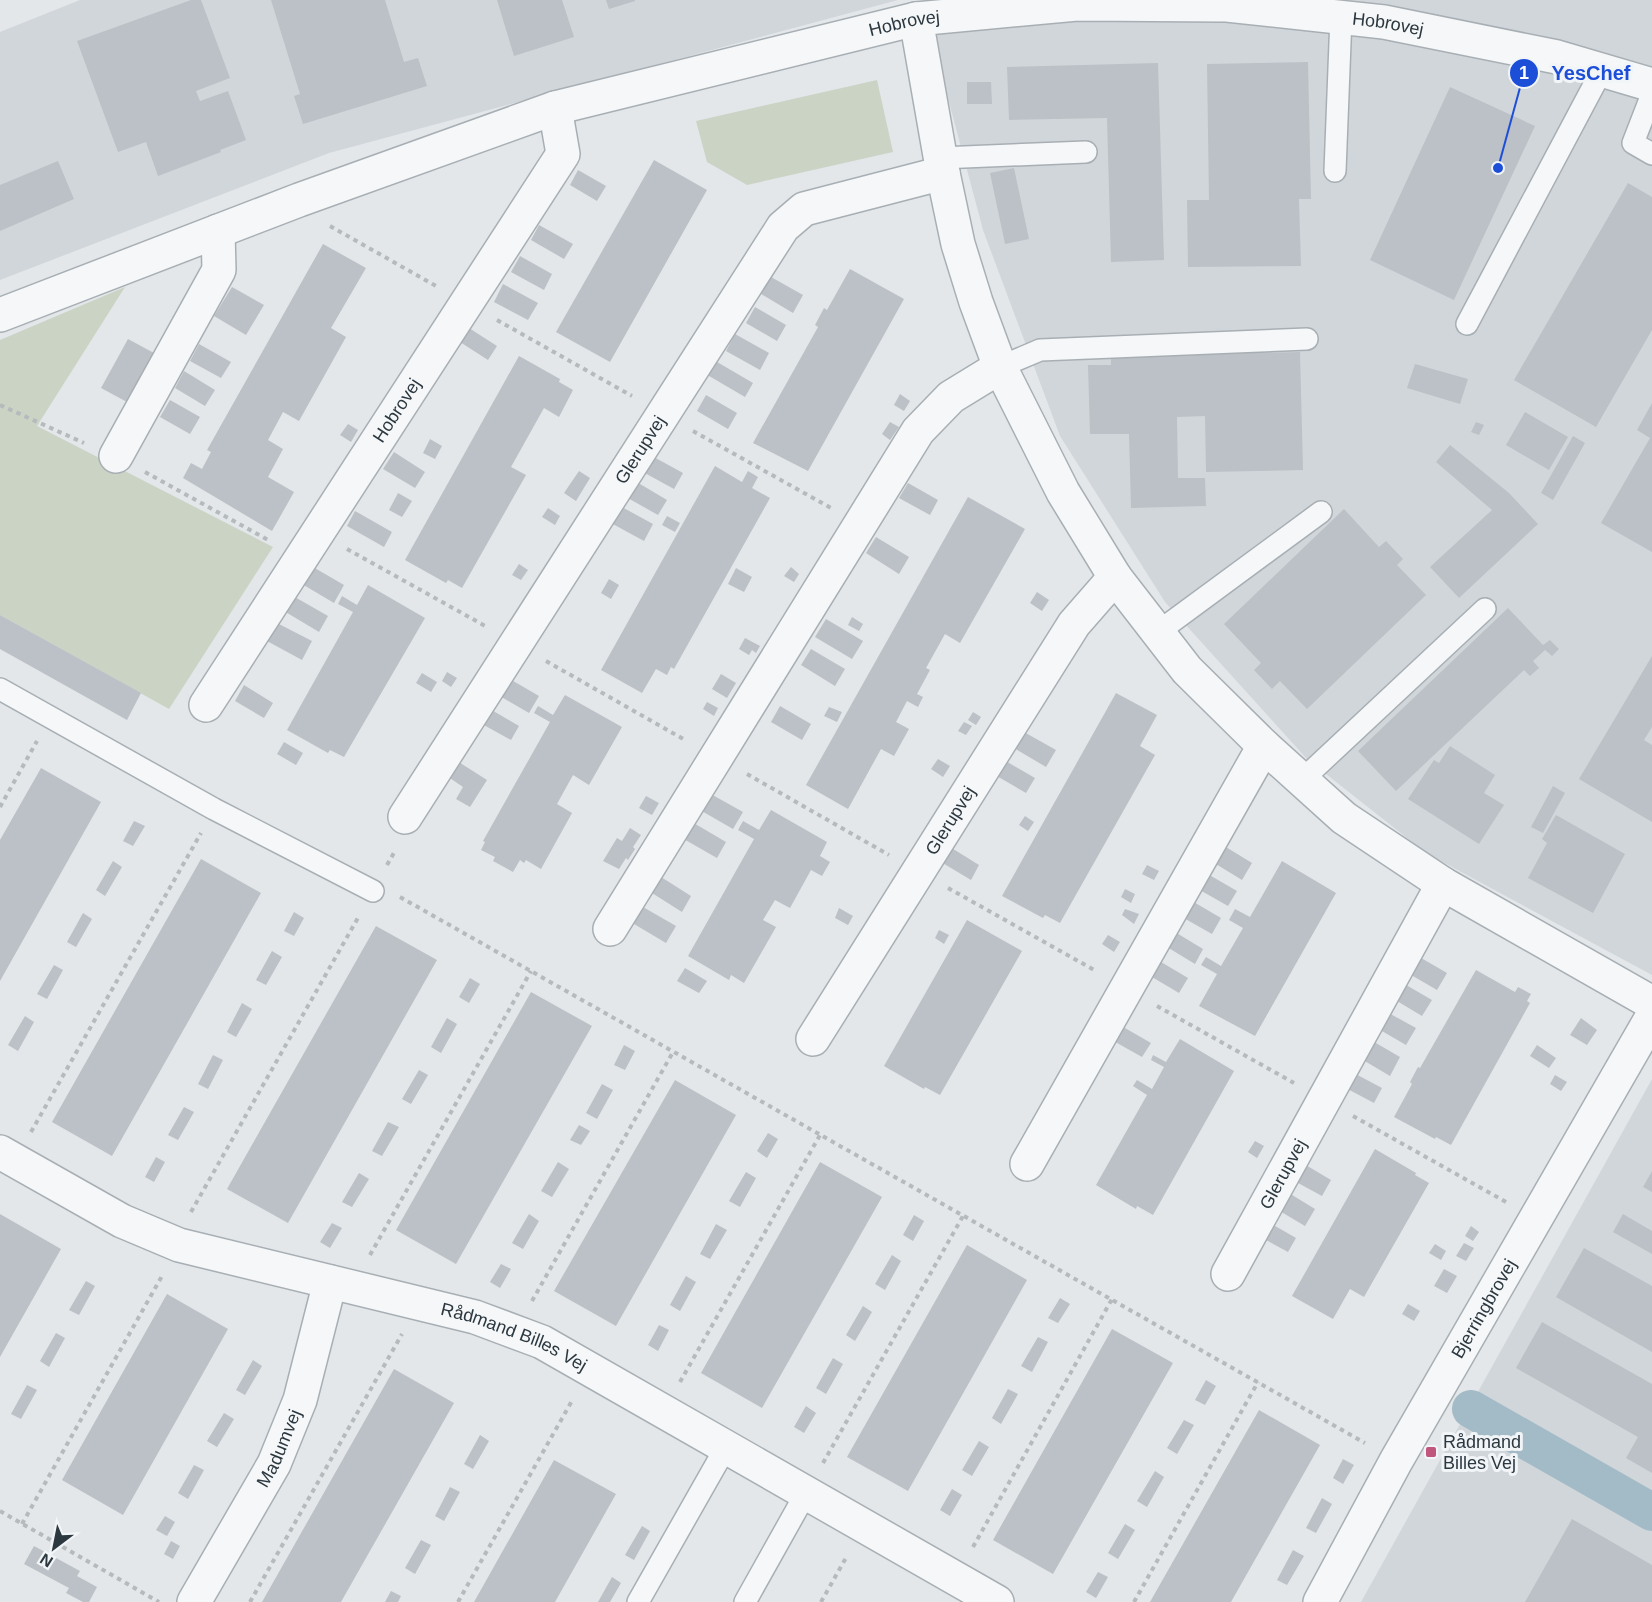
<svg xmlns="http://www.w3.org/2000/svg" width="1652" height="1602" viewBox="0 0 1652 1602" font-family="Helvetica,sans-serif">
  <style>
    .built { fill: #d1d6db }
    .green { fill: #cbd3c5 }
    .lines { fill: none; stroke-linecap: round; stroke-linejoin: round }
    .canal { stroke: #a2bbc6; stroke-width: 38 }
    .building { fill: #bbc1c6 }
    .service-casing { stroke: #a8afb4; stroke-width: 24 }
    .minor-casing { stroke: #a8afb4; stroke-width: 36 }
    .path { stroke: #b5babd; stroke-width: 4; stroke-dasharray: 4.5 4.5; stroke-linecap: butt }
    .service { stroke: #f5f7f8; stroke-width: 21 }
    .minor { stroke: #f5f7f8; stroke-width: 33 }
    .poi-dot { fill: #c1567c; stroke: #f2f5f7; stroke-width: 2 }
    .labels { text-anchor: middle; stroke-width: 6; stroke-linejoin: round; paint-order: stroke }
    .street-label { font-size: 18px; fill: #2c3840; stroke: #f2f5f7 }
    .poi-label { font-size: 18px; fill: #2c3840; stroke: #f2f5f7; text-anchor: start }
    .leader { fill: none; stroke: #1d4ed8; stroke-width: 2 }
    .callout-dot { fill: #1d4ed8; stroke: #f2f5f7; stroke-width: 2 }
    .mark-label { font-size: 18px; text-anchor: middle; font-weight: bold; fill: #fff }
    .callout-label { font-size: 20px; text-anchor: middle; font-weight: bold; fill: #1d4ed8; stroke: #f2f5f7; stroke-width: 6; stroke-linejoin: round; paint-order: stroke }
  </style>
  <rect width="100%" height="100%" fill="#e3e7ea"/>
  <path class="built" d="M80,0H898L329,153L0,280V32Z
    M922,0H1652V975L1426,853L1307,759L1165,602L1060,436L983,230Z
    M1652,1079V1602H1361Z"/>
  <path class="green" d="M877,80L893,152L747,185L707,162L696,121Z
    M125,287L37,426L273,547L169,709L0,615V340Z"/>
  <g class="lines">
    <path class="canal" d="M1471,1409L1652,1512"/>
  </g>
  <path class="building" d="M191,0H201L230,78L196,91L200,101L228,91L246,140L220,150L221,152L158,176L146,142L118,152L77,41Z
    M271,0H385L404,62L418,58L427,86L303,124L294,96L300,94Z
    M497,0H562L574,37L514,56Z
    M606,0H635V1L609,9Z
    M1308,62L1311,199H1299L1301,266L1188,267L1187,200H1209L1207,64Z
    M1158,63L1164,260L1111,262L1107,118L1009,120L1007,67Z
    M967,82H991L992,104H967Z
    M1450,87L1535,126L1454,300L1370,260Z
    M654,160L707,190L610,362L556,332Z
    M58,161L74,199L0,231V185Z
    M1014,168L1029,239L1005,244L990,173Z
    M578,170L606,186L597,201L570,185Z
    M1628,183L1652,197V330L1596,427L1514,380Z
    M539,225L573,244L564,259L531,240Z
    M323,244L366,268L331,328L346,337L299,421L283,412L268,440L283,449L268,477L294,492L272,531L183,478L191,463L202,469L211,452L207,450Z
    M520,256L552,274L544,290L511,272Z
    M850,269L904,299L808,471L753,443L818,327L815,325L824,308L827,310Z
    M771,277L803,295L793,313L761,294Z
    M503,284L538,303L528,320L494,302Z
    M232,287L264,305L246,335L214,316Z
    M755,307L786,325L777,341L746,323Z
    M469,328L497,346L488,360L460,342Z
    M735,334L769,353L760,370L726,351Z
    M128,339L154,353L127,402L101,388Z
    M199,344L231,362L221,378L190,361Z
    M1300,352L1303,470L1206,472L1205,416L1177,417L1178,478H1205L1206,506L1131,508L1129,434H1090L1088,365H1111V356Z
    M519,356L560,379L559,382L573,390L559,417L544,408L511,467L526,475L462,588L448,580L446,583L405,560Z
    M712,359L753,383L745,397L704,373Z
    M1415,364L1468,379L1460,404L1407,388Z
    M184,371L215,390L205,406L175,388Z
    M900,394L910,401L904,411L894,405Z
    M706,395L737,413L728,429L697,411Z
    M170,400L200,417L190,434L160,417Z
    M1652,403V552L1601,523L1650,438L1637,430Z
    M1525,412L1568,437L1549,470L1506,445Z
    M890,422L899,427L890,440L882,434Z
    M1476,422L1484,425L1479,435L1471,432Z
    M348,424L358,430L351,442L340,435Z
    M1573,436L1585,443L1553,500L1541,493Z
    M430,439L442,446L435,459L423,453Z
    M1450,445L1509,493L1538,524L1459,598L1430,567L1492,510L1436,462Z
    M394,452L425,472L415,488L383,469Z
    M652,456L683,473L674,489L643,472Z
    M715,466L742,482L748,471L758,477L752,488L770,498L674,669L671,667L667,675L656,669L642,693L601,670Z
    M579,471L590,478L576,501L564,493Z
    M635,481L667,500L658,515L626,497Z
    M908,483L938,500L930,515L899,498Z
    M398,493L412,501L402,517L389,510Z
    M968,497L1025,529L960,643L945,634L926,668L930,670L917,694L923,697L918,707L907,701L896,722L909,729L894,756L881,749L848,809L806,785Z
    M620,506L653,524L644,541L611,523Z
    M548,508L560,516L555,525L542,517Z
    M1344,509L1379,547L1386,541L1403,559L1397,565L1426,595L1307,709L1280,681L1272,689L1254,670L1261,663L1224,624Z
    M355,511L392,532L384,547L347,526Z
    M667,516L680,523L675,532L662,525Z
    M876,537L909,557L899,574L866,553Z
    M519,564L528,570L521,580L512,575Z
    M313,567L344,585L334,603L302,584Z
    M791,567L799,574L794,582L784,576Z
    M736,568L752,577L744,592L728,584Z
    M609,579L619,585L611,599L601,593Z
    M368,585L425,618L344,757L330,750L328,753L287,730L353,612L338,604L342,596L357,605Z
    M1037,592L1049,600L1042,611L1030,603Z
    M293,596L328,616L319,632L284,611Z
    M1508,608L1543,645L1550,640L1559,649L1552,656L1545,650L1533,661L1539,668L1530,676L1524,670L1396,791L1358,751Z
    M0,615L141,693L127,720L0,649Z
    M852,617L863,624L859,631L848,625Z
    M826,619L863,641L852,659L815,637Z
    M277,623L312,641L302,660L267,641Z
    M745,638L760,646L756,653L752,650L749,655L739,649Z
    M811,649L845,669L835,686L801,665Z
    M1652,656V727L1644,740L1652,745V822L1579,779Z
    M447,672L457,678L451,687L442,681Z
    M422,673L437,682L431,692L416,683Z
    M721,674L736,683L727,698L712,689Z
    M508,678L539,696L529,713L498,695Z
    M244,685L273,703L264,718L235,701Z
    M1116,693L1157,715L1140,746L1155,755L1060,923L1045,915L1043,918L1002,896Z
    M565,695L622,727L589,785L573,775L557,804L572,813L541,869L526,860L524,863L520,860L513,872L493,861L495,857L481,850L485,842L483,841L550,722L534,713L538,706L553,715Z
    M707,702L718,708L714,716L703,709Z
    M780,706L811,724L802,740L771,722Z
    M829,707L842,712L837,722L824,716Z
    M490,709L519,726L511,740L482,724Z
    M973,712L981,717L976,725L968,720Z
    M964,722L972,726L966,735L958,731Z
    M1024,732L1056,750L1046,767L1014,748Z
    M284,742L303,753L296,765L277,754Z
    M1450,746L1495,775L1484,793L1504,805L1479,844L1408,799L1434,760L1439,763Z
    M454,759L487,780L470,807L456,799L463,787L444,774Z
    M938,759L950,766L943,777L931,769Z
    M1004,760L1035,778L1026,793L995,775Z
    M41,768L101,802L0,981V840Z
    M1553,786L1565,793L1543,833L1531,827Z
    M709,793L743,812L733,829L700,810Z
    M646,796L659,803L652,815L639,808Z
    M771,810L827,842L820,856L830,862L822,876L811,870L790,908L775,900L763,920L776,927L744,983L731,975L729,980L688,956L754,839L738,830L743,821L759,830Z
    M1556,815L1625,854L1593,913L1528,878L1547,843L1542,839Z
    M1025,816L1034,822L1028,831L1019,825Z
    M134,821L145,826L133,846L123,841Z
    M692,822L726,842L717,858L682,838Z
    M630,828L641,835L633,847L635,849L628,860L626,858L619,869L603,861L617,838L622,841Z
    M1221,844L1252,863L1242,880L1211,861Z
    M950,847L979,865L971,880L941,862Z
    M201,859L261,893L112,1156L52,1122Z
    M113,861L122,867L105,896L96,890Z
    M1282,861L1336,893L1255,1036L1199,1006L1217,974L1201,965L1206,957L1221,966L1243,928L1229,920L1235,909L1250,917Z
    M1147,865L1159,871L1154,880L1142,874Z
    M1206,873L1237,891L1228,906L1198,889Z
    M661,877L691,896L682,912L652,893Z
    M1125,889L1135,894L1131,903L1121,897Z
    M1192,901L1221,918L1212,934L1182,917Z
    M643,907L676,926L666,943L634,924Z
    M839,908L853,916L848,925L835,918Z
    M1125,909L1139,914L1134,924L1122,915Z
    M294,912L304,918L294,936L284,931Z
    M83,913L92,919L76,947L67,942Z
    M967,920L1022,951L940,1095L925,1087L924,1089L884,1066Z
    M376,926L437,960L288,1223L227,1189Z
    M939,930L949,935L944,944L935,938Z
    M1175,932L1203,949L1195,964L1167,947Z
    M1108,935L1120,942L1114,952L1102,944Z
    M272,951L282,957L266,985L256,980Z
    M1416,955L1447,973L1437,990L1406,972Z
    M1156,959L1188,978L1179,993L1147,974Z
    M54,965L63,970L47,999L37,994Z
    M685,968L707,981L699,993L677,981Z
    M1476,970L1515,992L1518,987L1531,994L1527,1001L1530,1003L1451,1145L1436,1137L1435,1139L1394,1117L1412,1084L1410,1082L1418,1067L1420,1068Z
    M470,978L480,984L469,1003L459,997Z
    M1401,982L1432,1000L1422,1016L1392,998Z
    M531,992L592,1026L456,1264L396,1230Z
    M242,1003L252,1009L236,1037L227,1032Z
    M1385,1011L1416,1028L1406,1045L1375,1027Z
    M25,1016L34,1022L18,1051L8,1045Z
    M447,1018L457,1024L441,1053L431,1047Z
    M1581,1018L1597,1030L1587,1045L1570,1035Z
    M1118,1024L1151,1043L1142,1057L1110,1039Z
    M1180,1039L1234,1071L1153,1215L1137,1206L1136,1209L1096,1185L1147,1095L1133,1086L1137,1080L1152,1089L1164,1067L1151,1060L1153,1055L1166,1062Z
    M1369,1039L1400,1057L1390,1076L1358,1057Z
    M624,1045L635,1051L625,1070L614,1065Z
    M1537,1045L1556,1058L1549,1068L1530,1056Z
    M213,1055L223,1060L208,1089L198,1084Z
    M419,1070L428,1075L411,1104L402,1099Z
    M1350,1071L1382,1088L1374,1103L1342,1086Z
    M1555,1075L1567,1082L1561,1091L1550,1084Z
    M675,1080L736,1115L616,1326L554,1291Z
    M602,1084L613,1090L597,1119L586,1113Z
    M184,1107L194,1112L178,1140L168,1135Z
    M388,1122L399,1127L382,1156L372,1151Z
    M579,1125L590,1131L581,1145L570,1140Z
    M768,1133L778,1139L767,1158L757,1151Z
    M1255,1141L1264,1146L1257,1158L1248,1152Z
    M1375,1149L1416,1173L1415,1175L1429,1183L1364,1297L1350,1289L1333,1319L1292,1296Z
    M156,1157L165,1162L154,1182L145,1177Z
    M1299,1161L1331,1180L1322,1196L1289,1178Z
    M558,1162L569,1169L552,1197L541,1191Z
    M820,1162L882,1197L762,1408L701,1373Z
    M1652,1171V1192L1643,1187Z
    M746,1172L756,1178L740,1207L729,1201Z
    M359,1173L369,1179L352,1207L342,1202Z
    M1284,1190L1315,1209L1305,1226L1273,1207Z
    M0,1214L61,1249L0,1357Z
    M529,1214L539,1221L523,1249L512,1243Z
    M1623,1214L1652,1231V1254L1613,1232Z
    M914,1215L924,1221L913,1241L903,1235Z
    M1265,1220L1296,1238L1288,1252L1257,1235Z
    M332,1223L342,1228L330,1248L320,1242Z
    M716,1224L727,1230L710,1259L700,1254Z
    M1471,1226L1479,1232L1473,1241L1465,1236Z
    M1464,1243L1474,1248L1466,1261L1456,1256Z
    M1435,1244L1446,1251L1441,1260L1429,1253Z
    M967,1245L1027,1280L908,1491L847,1457Z
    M1584,1248L1652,1286V1352L1556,1297Z
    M892,1255L901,1261L885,1290L875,1284Z
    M501,1264L511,1269L500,1288L490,1282Z
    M1444,1269L1457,1276L1447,1293L1434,1286Z
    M686,1276L696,1282L680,1311L670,1305Z
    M86,1281L95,1286L79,1315L69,1310Z
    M167,1294L228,1329L123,1515L62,1480Z
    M1060,1298L1070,1304L1058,1323L1048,1318Z
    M1408,1304L1420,1311L1414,1321L1402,1314Z
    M863,1306L872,1312L855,1341L846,1335Z
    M1542,1322L1652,1384V1473L1626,1458L1638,1437L1516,1368Z
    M659,1325L669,1330L658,1351L648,1345Z
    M1112,1329L1173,1363L1053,1574L993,1540Z
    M56,1333L65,1338L49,1367L40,1361Z
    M1038,1337L1048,1342L1032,1372L1021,1366Z
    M833,1358L843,1364L826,1394L816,1388Z
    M253,1360L262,1366L245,1395L236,1390Z
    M394,1369L454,1403L341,1602H262Z
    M1206,1380L1216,1386L1205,1405L1195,1400Z
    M27,1385L37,1390L21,1419L11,1414Z
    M1008,1389L1018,1394L1001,1424L992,1418Z
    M806,1406L816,1413L804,1433L794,1427Z
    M1259,1410L1320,1445L1231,1602H1150Z
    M224,1413L234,1419L217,1447L207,1441Z
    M1184,1420L1194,1425L1177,1454L1167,1448Z
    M480,1435L489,1441L473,1469L464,1464Z
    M979,1441L989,1447L972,1476L962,1470Z
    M1343,1459L1354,1465L1343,1484L1333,1478Z
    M554,1460L616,1494L555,1602H474Z
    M194,1465L204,1470L188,1499L178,1493Z
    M1155,1471L1164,1477L1147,1507L1137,1501Z
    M450,1487L460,1492L444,1521L435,1516Z
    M952,1489L962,1495L950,1516L940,1510Z
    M1322,1498L1332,1504L1316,1533L1306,1528Z
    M165,1516L175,1522L167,1536L156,1530Z
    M1572,1519L1652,1565V1602H1525Z
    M1125,1524L1135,1530L1118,1559L1108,1553Z
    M642,1526L650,1531L634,1560L625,1555Z
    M421,1540L431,1545L415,1574L405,1568Z
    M171,1541L180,1546L173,1559L164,1554Z
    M34,1546L80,1571L77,1576L97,1587L89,1602H83L66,1593L69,1588L24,1564Z
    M1293,1550L1304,1556L1287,1585L1277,1580Z
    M1098,1572L1108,1577L1096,1598L1086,1592Z
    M612,1577L621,1583L610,1602H598Z
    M391,1591L401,1596L398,1602H385Z"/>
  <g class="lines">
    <defs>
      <path id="service" d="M1652,94L1633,143L1652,154
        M940,158L1086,152
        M1335,171L1341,17
        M1467,324L1602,70
        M1000,367L1040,350L1307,339
        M1158,632L1321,512
        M0,689L214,809L373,891
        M1302,780L1485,609
        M638,1602L726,1447
        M745,1602L806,1493"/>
      <g id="minor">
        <path d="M916,19L943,173L958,244L976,302L1000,367L1063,492L1115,577L1187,670L1264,746L1344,818L1443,884L1652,1003"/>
        <path id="s1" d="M0,315L299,200L555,108L916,19L1077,4L1227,5L1384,22L1557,57L1652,85"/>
        <path d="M116,456L219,270L218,231"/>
        <path id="s2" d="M206,705L563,154L555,108"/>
        <path id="s3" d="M405,817L783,227L804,209L943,173"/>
        <path d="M610,929L918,431L951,397L1000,367"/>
        <path id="s4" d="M813,1039L1074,624L1115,577"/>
        <path id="s5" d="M0,1152L122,1221L179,1245L475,1317L542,1342L997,1602"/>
        <path d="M1027,1164L1264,746"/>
        <path id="s6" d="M1228,1274L1443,884"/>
        <path id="s7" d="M194,1602L274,1464L300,1400L330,1282"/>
        <path id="s8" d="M1320,1602L1396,1461L1652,1017"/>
      </g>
    </defs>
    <use href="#service" class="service-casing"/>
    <use href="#minor" class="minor-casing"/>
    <path class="path" d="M330,226L436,286
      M497,320L632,396
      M0,405L84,443
      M693,431L831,508
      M145,472L270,541
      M347,549L487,627
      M546,661L685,740
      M747,774L889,855
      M0,807L37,741
      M387,865L395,851
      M948,888L1096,971
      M400,897L1365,1443
      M1157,1006L1294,1083
      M1353,1116L1506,1202
      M31,1132L201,833
      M191,1212L359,916
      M370,1255L531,971
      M532,1301L673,1052
      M680,1382L820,1135
      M823,1463L963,1216
      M0,1511L159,1602
      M22,1524L162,1276
      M973,1547L1112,1299
      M250,1602L402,1334
      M458,1602L573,1399
      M821,1602L847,1556
      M1134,1602L1258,1382"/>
    <use href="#service" class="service"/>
    <use href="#minor" class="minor"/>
  </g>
  <rect class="poi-dot" x="1425" y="1446" width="12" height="12" rx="3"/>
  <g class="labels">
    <g class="street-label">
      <text dy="6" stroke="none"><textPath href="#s1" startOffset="952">Hobrovej</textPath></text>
      <text dy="6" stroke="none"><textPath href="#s1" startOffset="1438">Hobrovej</textPath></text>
      <text dy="6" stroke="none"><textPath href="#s2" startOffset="351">Hobrovej</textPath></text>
      <text dy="6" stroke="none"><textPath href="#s3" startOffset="436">Glerupvej</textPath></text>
      <text dy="6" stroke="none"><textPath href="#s4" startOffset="258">Glerupvej</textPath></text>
      <text dy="6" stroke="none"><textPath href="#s6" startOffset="114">Glerupvej</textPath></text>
      <text dy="6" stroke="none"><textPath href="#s8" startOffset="336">Bjerringbrovej</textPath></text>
      <text dy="6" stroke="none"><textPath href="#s5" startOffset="550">Rådmand Billes Vej</textPath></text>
      <text dy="6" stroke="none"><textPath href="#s7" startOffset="176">Madumvej</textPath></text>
    </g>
    <g class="poi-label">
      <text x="1443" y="1448">Rådmand<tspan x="1443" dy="21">Billes Vej</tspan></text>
    </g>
  </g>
  <path class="leader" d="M1498 168L1524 73"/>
  <g class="callout-dot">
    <circle cx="1498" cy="168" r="6"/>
    <circle cx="1524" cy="73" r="15"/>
  </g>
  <g class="mark-label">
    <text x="1524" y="79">1</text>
  </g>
  <g class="callout-label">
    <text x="1591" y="80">YesChef</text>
  </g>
  <g transform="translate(54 1548) rotate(212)" stroke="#f2f5f7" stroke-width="4.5" paint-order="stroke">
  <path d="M0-4.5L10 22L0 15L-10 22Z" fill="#2c3840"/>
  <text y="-9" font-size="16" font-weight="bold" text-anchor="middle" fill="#2c3840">N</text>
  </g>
</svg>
